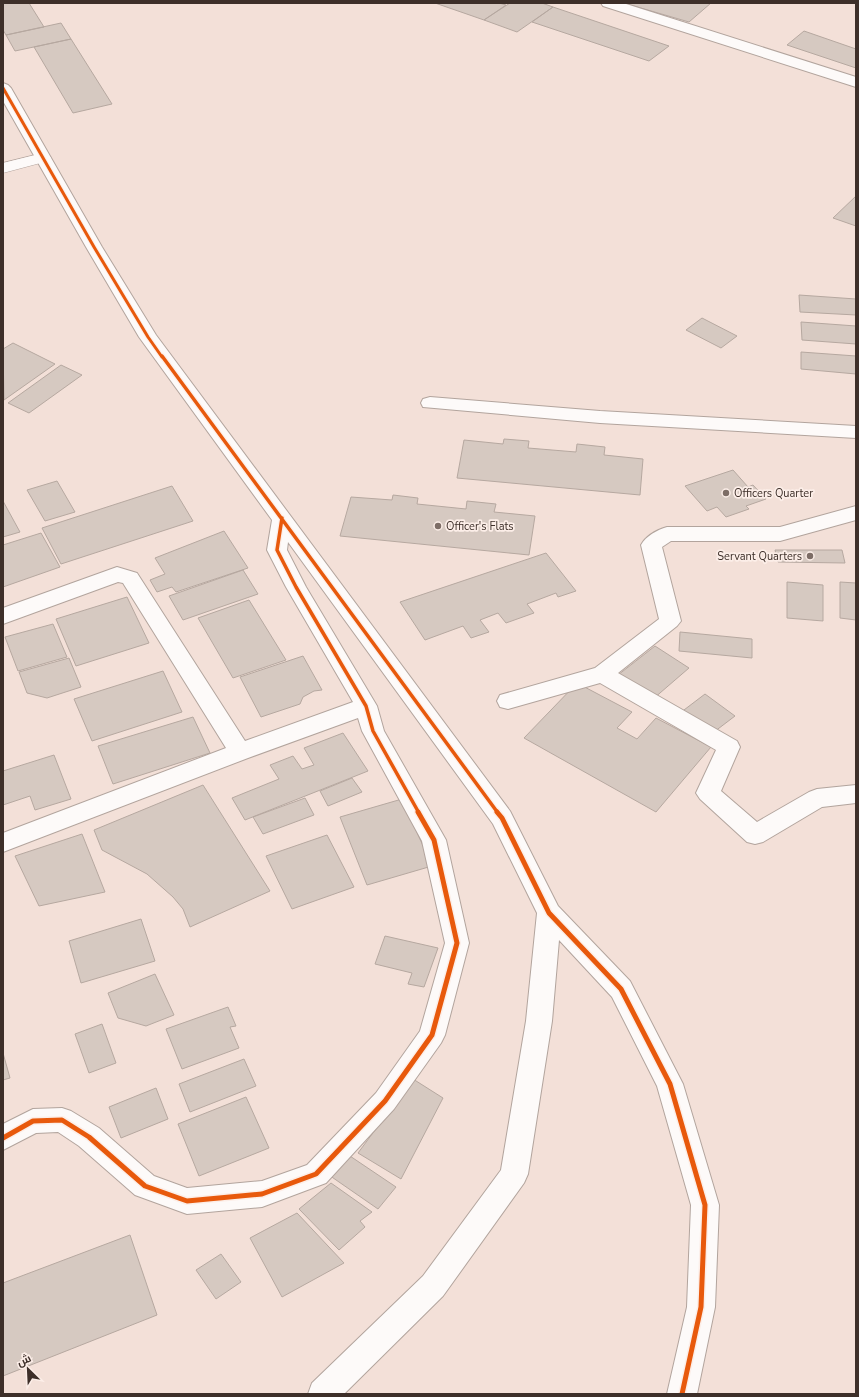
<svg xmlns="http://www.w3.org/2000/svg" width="859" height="1397" viewBox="0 0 859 1397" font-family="'Nunito Sans',Cairo,sans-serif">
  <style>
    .building { fill: #d6c9c1; stroke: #b6a8a0 }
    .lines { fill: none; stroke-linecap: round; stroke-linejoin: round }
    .lane-casing { stroke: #b2a49d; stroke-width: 1 }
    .street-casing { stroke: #b2a49d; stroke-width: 2 }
    .secondary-casing { stroke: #b2a49d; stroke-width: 2 }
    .lane { fill: #fdfaf9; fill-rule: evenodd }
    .street { fill: #fdfaf9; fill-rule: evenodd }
    .secondary { fill: #fdfaf9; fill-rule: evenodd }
    .cycleway-far2-casing { stroke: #fceee8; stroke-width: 5 }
    .cycleway-far1-casing { stroke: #fceee8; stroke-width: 6 }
    .cycleway-casing { stroke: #fceee8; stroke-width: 8 }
    .cycleway-far2 { stroke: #e8590c; stroke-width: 3 }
    .cycleway-far1 { stroke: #e8590c; stroke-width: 3.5 }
    .cycleway { stroke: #e8590c; stroke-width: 5 }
    .poi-dot { fill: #7d6d66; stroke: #fceee8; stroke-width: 1.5 }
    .labels { text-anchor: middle; stroke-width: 3.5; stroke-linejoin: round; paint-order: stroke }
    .poi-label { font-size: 11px; fill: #3d2f29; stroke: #fceee8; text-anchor: start }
  </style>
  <rect width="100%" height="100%" fill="#f3e0d8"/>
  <path class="building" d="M3,3H29L44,27L6,35L3,30Z
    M435,3H499L506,5L484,20Z
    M510,3H542L553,7L517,32L484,20Z
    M628,3H711L689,22L627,4Z
    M553,7L669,46L649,61L532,22Z
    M61,23L71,39L15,51L6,35Z
    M804,31L856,49V68L787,45Z
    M71,39L112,104L73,113L34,47Z
    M856,196V226L833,218Z
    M799,295L856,299V315L800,312Z
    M702,318L737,336L721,348L686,330Z
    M801,322L856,326V344L802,340Z
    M13,343L55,364L4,400L3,349Z
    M801,352L856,356V374L801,369Z
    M61,365L82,375L29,413L8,403Z
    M504,439L529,441L528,448L576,452L577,444L605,447L604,455L643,459L640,495L457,478L464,440L503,444Z
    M733,470L748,487L753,485L766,499L746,506L749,509L726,517L717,507L707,511L685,486Z
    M57,481L75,512L45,521L27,490Z
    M172,486L193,521L61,564L42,528Z
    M393,495L418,498L417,504L466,509L467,501L496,504L494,512L535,516L529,555L340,536L351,497L392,500Z
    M3,501L20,532L3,537Z
    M224,531L248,568L176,592L172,587L157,592L150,580L165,574L155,558Z
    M41,533L60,567L3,587V545Z
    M775,550H842L845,563L778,562Z
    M546,553L576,591L558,597L556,593L527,604L534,613L506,623L498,613L480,620L489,632L471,638L463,626L425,640L400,602Z
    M243,570L258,594L183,620L169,596Z
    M787,582L823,585V621L787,618Z
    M840,582L856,583V620L840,618Z
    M127,597L149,643L76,666L56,619Z
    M249,600L286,660L233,678L198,618Z
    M53,624L67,657L18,671L5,637Z
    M680,632L752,639V658L679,651Z
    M655,646L689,668L653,699L618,675Z
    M303,656L322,690L314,691L303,697L300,704L261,717L240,677Z
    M69,658L81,687L47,698L27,693L19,672Z
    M163,671L182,712L92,741L74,699Z
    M577,683L632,712L617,728L637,739L656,718L711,747L656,812L524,738Z
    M705,694L735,716L710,735L680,713Z
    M193,717L210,753L113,784L98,746Z
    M343,733L368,771L245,820L232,798L279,779L270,765L293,756L302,769L314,765L304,748Z
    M54,755L71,799L35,810L30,796L3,805V771Z
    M352,778L362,792L328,806L320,791Z
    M203,785L270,891L190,927L183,909L173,897L147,874L102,850L94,830Z
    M305,798L314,815L263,834L253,817Z
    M402,799L432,866L367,885L340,817Z
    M82,834L105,892L39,906L15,856Z
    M327,835L354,887L292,909L266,856Z
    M141,919L155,961L81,983L69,941Z
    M385,936L438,948L424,987L408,984L412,973L375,964Z
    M155,974L174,1015L146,1026L118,1018L108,993Z
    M228,1007L236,1026L230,1027L239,1048L182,1069L166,1029Z
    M102,1024L116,1063L89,1073L75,1034Z
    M3,1053L10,1078L3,1080Z
    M244,1059L256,1086L190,1112L179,1084Z
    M413,1079L443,1098L401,1179L358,1153Z
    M156,1088L168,1119L121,1138L109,1107Z
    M246,1097L269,1148L199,1176L178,1124Z
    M344,1152L396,1187L378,1209L326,1173Z
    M331,1183L372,1212L360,1221L365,1227L339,1250L299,1209Z
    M297,1213L344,1263L282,1297L250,1238Z
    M130,1235L157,1315L3,1376V1283Z
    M221,1254L241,1282L216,1299L196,1270Z"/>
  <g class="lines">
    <defs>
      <path id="lane" d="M43,153L48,155L51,158L48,161L3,173V163Z"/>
      <path id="street" d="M3,83L8,85L11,88L102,247L156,335L510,811L558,906L630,981L683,1084L719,1205L715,1307L697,1394H667L687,1307L691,1205L657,1086L612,997L559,940L552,1021L528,1174L524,1183L443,1296L344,1394H308L312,1383L423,1276L501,1170L526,1021L537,913L493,824L288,542L287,550L306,587L377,706L384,731L446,840L469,943L445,1035L441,1043L394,1109L326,1183L262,1207L187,1214L135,1195L79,1146L58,1132L36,1133L3,1150V1124L33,1109L62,1108L71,1111L99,1128L154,1176L187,1188L262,1181L307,1165L376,1093L420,1031L445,943L422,841L362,731L358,718L248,758L3,852V833L226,748L123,583L118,582L3,624V608L117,567L137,573L245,741L353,702L286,587L267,550L272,520L139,337L86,247L3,101Z
        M430,397L600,411L856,426V438L600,423L423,407L421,403L423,399Z
        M856,506V520L780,541H671L662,547L681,621L677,626L618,673L737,741L740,747L721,791L757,822L809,792L817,789L856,785V803L822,807L763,842L755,844L747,842L700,799L696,793L716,750L600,683L508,709L500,707L497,701L500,695L595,668L659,619L641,545C646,536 657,530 667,527H780Z"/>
      <path id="secondary" d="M601,3H623L856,77V87L603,6Z"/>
    </defs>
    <use href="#lane" class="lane-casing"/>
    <use href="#street" class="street-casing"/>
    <use href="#secondary" class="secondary-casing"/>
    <use href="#lane" class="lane"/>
    <use href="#street" class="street"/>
    <use href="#secondary" class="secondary"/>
    <defs>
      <path id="cycleway-far2" d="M3,88L94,247L148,337L162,357"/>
      <path id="cycleway-far1" d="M162,356L498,813
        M282,518L277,550L296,587L366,706L373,731L419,813"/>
      <path id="cycleway" d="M497,812L502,818L549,913L621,989L670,1084L705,1205L701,1307L682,1394
        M3,1138L33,1121L62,1120L89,1137L145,1186L187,1201L262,1194L316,1174L385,1101L432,1035L457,943L434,840L418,812"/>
    </defs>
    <use href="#cycleway-far2" class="cycleway-far2-casing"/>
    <use href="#cycleway-far1" class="cycleway-far1-casing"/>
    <use href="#cycleway" class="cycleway-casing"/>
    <use href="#cycleway-far2" class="cycleway-far2"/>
    <use href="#cycleway-far1" class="cycleway-far1"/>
    <use href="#cycleway" class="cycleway"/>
  </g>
  <g class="poi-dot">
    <circle cx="726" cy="493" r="4"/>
    <circle cx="438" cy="526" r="4"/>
    <circle cx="810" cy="556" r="4"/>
  </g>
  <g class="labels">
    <g class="poi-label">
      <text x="734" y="497">Officers Quarter</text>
      <text x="446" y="530">Officer's Flats</text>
      <text x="802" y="560" text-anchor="end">Servant Quarters</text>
    </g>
  </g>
  <rect width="859" height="1397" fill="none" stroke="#3d2f29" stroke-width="8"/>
  <g transform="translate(28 1369) rotate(336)" stroke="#fceee8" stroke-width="3" paint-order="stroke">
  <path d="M0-3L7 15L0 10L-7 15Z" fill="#3d2f29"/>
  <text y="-6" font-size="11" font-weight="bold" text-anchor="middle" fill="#3d2f29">ش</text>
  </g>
</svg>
